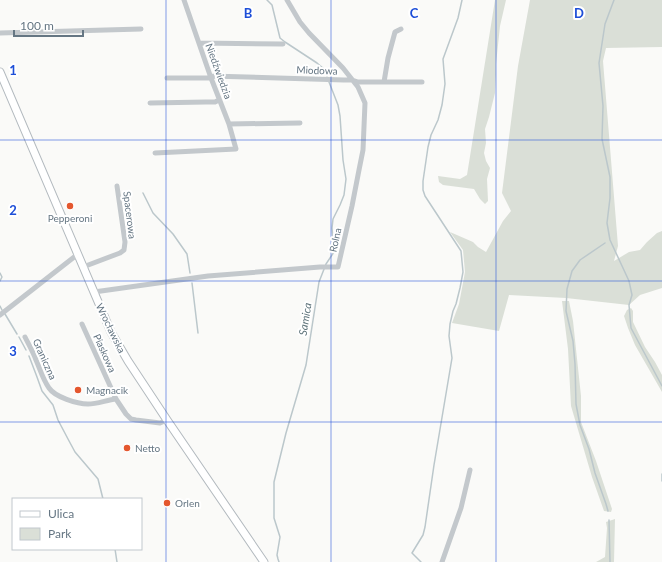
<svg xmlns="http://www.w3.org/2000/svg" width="662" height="562" viewBox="0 0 662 562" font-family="Lato,sans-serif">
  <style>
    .green { fill: #dadfd7 }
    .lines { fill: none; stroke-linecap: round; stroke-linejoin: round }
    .stream { stroke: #bbc7cb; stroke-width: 1.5 }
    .secondary-casing { stroke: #b3babf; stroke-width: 9 }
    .street { stroke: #c3c8cc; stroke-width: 5 }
    .secondary { stroke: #fff; stroke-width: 7 }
    .grid { fill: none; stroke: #1d4ed8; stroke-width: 1; stroke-opacity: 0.55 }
    .poi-dot { fill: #e4572e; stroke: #fff; stroke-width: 1.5 }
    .labels { text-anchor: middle; stroke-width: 4; stroke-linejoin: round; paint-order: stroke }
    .street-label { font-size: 10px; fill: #657683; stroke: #fff }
    .poi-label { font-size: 10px; fill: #657683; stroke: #fff; text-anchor: start }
    .water-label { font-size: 11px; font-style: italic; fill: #60757c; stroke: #fff }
    .grid-label { font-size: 13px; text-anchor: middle; font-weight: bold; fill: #1d4ed8; stroke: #fff; stroke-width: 4; stroke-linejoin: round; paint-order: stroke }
  </style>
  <rect width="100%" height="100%" fill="#fafaf8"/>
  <path class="green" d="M495,0H506L500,26L496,64V74L495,93L489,117L485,129L486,143L484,153L486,161L490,168L487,179L488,201L485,204L480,199L474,189L443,185L439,182L438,176L460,179L467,175Z
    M530,0H662V47L606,48L603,61L618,246L614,261L629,252L640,250L647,242L657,233L662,231V288L640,295L629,305L566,298L509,295L499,331L452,323L459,304L465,272L463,250L450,232L473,242L478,247L486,252L503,221L511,211L502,193L518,66Z
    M562,301H569L573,321L581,396V422L596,461L612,509L611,512L604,511L592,477L571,406L568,349Z
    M631,308L633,311V322L645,347L655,362L662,375V392L635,345L628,328L624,316L627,310Z
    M615,519L614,562H596L605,557L607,528L606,522Z"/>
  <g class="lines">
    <path class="stream" d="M267,0L272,5L280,38L285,42L317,63L324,69L327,76
      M614,0L605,24L599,63L603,106L602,139L610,177V198L607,223L610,240L629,281L632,295L629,305L631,328L662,386
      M143,193L153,213L173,234L187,254L190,273
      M605,243L580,260L572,271L567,289L566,311L573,341L575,364L576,404L580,425L589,449L595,473L606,504L608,511
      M0,273L2,277L0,281
      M192,283L198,333
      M0,306L2,310
      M5,314L17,334
      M19,337L26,350
      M29,356L37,377L42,391L53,405L58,420L68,439L75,452L98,479L103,499
      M662,481V474
      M609,520L610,562
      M115,549L117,562
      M279,562L278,559L277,555L280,537L274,518V482L286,433L306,365L319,282L326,264L334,252L332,228L333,219L340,205L344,195L346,179L343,160L340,116L338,105L329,82
      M421,562L412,553L423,535L425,527L434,465L452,358L449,336L450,324L453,311L456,304L460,288L463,272L461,251L425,196L423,190V181L428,147L431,135L438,120L442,105L445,84L443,59L458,18L462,0"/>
    <defs>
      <path id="secondary" d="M0,72L111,332L128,361L167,420L264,562"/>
    </defs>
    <use href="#secondary" class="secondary-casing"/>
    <path class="street" d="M0,33L141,29
      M199,43L283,44
      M210,76L344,80H352L358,82H422
      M167,78H211
      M384,82L388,58L395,32L401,29
      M150,103L206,102H215L219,100
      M229,124L300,123
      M155,153L236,149L229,124L211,78L184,0
      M83,267L120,253L124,250L125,242L117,186
      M94,292L208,276L320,267H338L352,206L359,170L363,150L365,103L358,87L343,68L309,33L300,22L287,0
      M0,315L78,254
      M82,324L116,399L126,414L131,419L136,420L160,423L167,420
      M25,337C29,345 33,352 36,360C40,369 43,380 49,388C55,397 77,404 88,404C97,404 107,400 116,399
      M442,562L461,508L470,470"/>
    <use href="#secondary" class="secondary"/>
  </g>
  <path class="grid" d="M166,0V562M331,0V562M496,0V562M0,140H662M0,281H662M0,422H662"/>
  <g class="poi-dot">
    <circle cx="70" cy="206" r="4"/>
    <circle cx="78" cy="390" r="4"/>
    <circle cx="127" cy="448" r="4"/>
    <circle cx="167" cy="503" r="4"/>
  </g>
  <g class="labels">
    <g class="street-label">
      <text transform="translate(317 70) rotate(2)" y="4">Miodowa</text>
      <text transform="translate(219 71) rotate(70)" y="4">Niedźwiedzia</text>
      <text transform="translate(130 215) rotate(83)" y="4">Spacerowa</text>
      <text transform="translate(335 240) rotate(-77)" y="4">Rolna</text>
      <text transform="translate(111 328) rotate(64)" y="4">Wrocławska</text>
      <text transform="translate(105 353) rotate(66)" y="4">Piaskowa</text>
      <text transform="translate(45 359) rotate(66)" y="4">Graniczna</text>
    </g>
    <g class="poi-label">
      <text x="70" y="222" text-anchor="middle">Pepperoni</text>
      <text x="86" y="394">Magnacik</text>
      <text x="135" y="452">Netto</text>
      <text x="175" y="507">Orlen</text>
    </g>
    <g class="water-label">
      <text transform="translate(305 319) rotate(-81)" y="4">Samica</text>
    </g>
  </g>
  <g class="grid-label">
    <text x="248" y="18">B</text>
    <text x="414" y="18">C</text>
    <text x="579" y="18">D</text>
    <text x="13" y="75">1</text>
    <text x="13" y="215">2</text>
    <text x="13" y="356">3</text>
  </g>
  <rect x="12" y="498" width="130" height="52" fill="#ffffff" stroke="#c1c8cd"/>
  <rect x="20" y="511" width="20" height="6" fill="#ffffff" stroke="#c1c8cd"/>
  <text x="48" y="518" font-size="12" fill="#657683">Ulica</text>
  <rect x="20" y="528" width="20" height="12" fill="#dadfd7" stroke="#c1c8cd"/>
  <text x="48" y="538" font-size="12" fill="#657683">Park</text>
  <path d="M14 30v6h69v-6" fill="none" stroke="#657683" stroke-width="2"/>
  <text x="20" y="30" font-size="12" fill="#657683" stroke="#ffffff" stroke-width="3" paint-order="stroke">100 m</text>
</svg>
